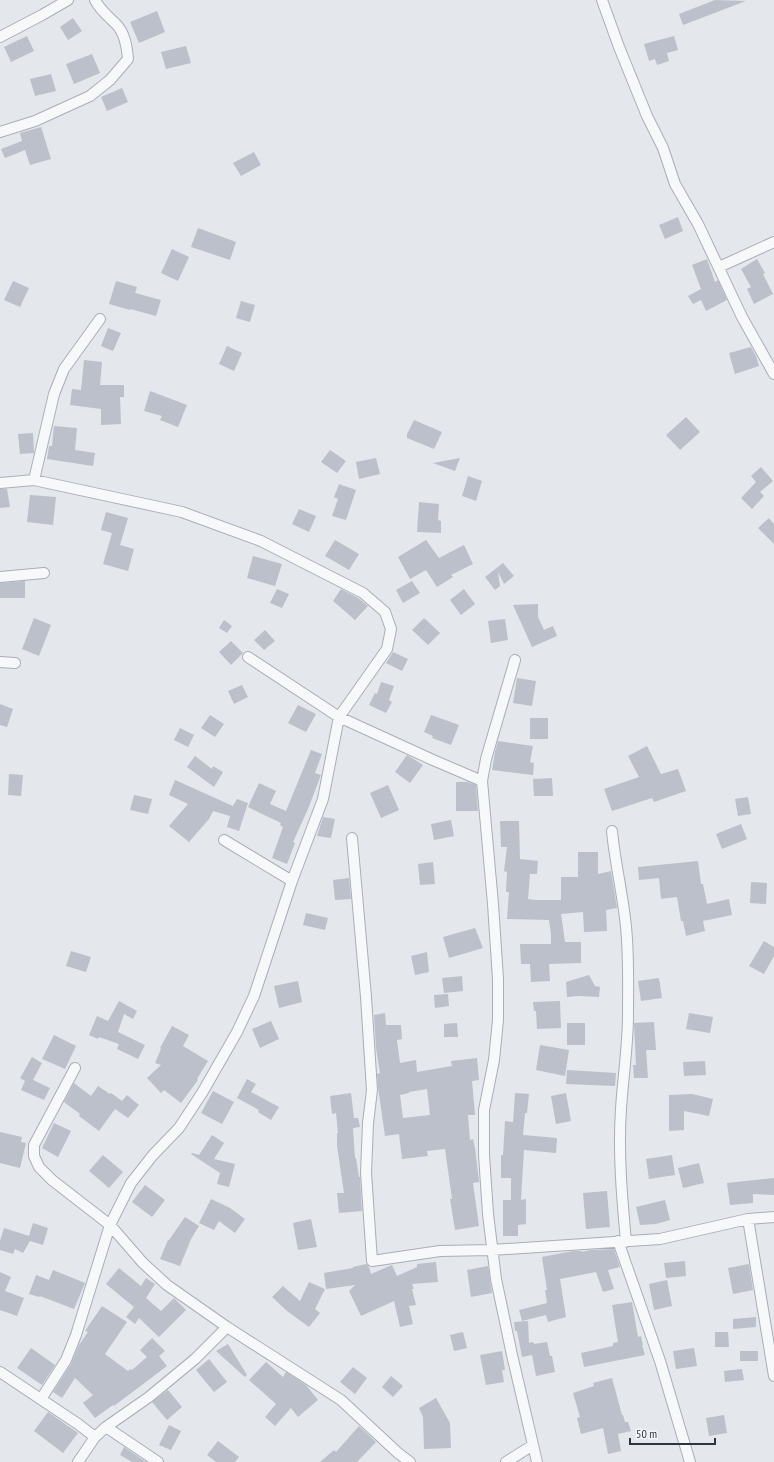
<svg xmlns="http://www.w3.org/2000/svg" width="774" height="1462" viewBox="0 0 774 1462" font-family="'PT Sans Narrow',sans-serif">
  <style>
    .building { fill: #bbc0ca; fill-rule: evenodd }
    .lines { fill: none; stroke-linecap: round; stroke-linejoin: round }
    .minor-casing { stroke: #a9aeb7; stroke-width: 12 }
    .minor { stroke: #f7f8fa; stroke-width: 10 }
  </style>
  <rect width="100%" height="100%" fill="#e4e7ec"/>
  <path class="building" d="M715,0L746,1L683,25L679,14Z
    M157,11L165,32L139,43L130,22Z
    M73,18L82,31L68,40L60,27Z
    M27,36L34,51L11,62L4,47Z
    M674,36L678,50L667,53L669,61L657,65L655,59L649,61L644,44Z
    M186,46L191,63L166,69L161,52Z
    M92,54L100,73L74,84L66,64Z
    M51,74L56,91L35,96L30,79Z
    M122,88L128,102L107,111L101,97Z
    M41,127L51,159L30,165L25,150L5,158L1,149L22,141L20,133Z
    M254,152L261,165L241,176L233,163Z
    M678,217L683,231L665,239L659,225Z
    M198,228L236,242L230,260L191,247Z
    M172,249L189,257L178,281L161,273Z
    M707,259L715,282L718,280L727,300L706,311L701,300L693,304L688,296L701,289L692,265Z
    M757,259L765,273L763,274L773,294L754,304L747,289L751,287L741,269Z
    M13,281L29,288L20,307L4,300Z
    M116,281L137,287L135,293L161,300L156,316L130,309V310L109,304Z
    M241,301L255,305L250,322L236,318Z
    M108,328L121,333L113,351L101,346Z
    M227,346L242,353L234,371L219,364Z
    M751,347L756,356L759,366L735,374L729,353Z
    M84,360L102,362L100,385H124V397H120L121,424L101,425V409L70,405L72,389L81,390Z
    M150,391L187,405L178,427L160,420L162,416L144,411Z
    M686,417L700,432L680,450L666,435Z
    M414,420L442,432L434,449L407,438V434Z
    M54,426L77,428L75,450L95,453L93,466L47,459L49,446H52Z
    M33,433L34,453L20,454L18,434Z
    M330,450L346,461L337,473L321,462Z
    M376,458L380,474L359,479L356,462Z
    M460,458L455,471L433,463Z
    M761,467L773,481L760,492L764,496L752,509L741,498L756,482L751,476Z
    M468,476L482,481L476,501L462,496Z
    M339,484L356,490L346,520L332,516L338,499L334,497Z
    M0,489H7L10,507L0,508Z
    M30,495L56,497L53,525L27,522Z
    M419,502L439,504L438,520L441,521V533L417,532Z
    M299,509L316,516L309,532L292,524Z
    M106,512L128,518L120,545L134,549L128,571L103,564L112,533L101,530Z
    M769,518L774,524V544L758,528Z
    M335,540L359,554L349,570L325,556Z
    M426,540L439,558L464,545L473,564L451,575L453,577L437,587L426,570L410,579L398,557Z
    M253,556L282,564L275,586L247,578Z
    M503,563L514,576L504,584L498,572L500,586L495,590L485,577Z
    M25,581V598H0V583Z
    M412,581L420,593L403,603L396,590Z
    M277,589L289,594L282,608L270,603Z
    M341,589L358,598L368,606L355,620L333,601Z
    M464,589L475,604L461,615L450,600Z
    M538,604V617L544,630L553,626L557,636L532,647L513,605Z
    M34,618L51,625L39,656L22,649Z
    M424,618L440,633L428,645L412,630Z
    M505,619L508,640L491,643L488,621Z
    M224,620L232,626L227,633L219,628Z
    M265,630L275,641L264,650L254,640Z
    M231,641L243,653L231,665L219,652Z
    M393,652L408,659L402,671L386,663Z
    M517,678L536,681L532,706L513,703Z
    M381,682L394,686L389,700L392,702L386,713L369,705L375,693L377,694Z
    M242,685L248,697L234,704L228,691Z
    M0,704L13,709L7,727L0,725Z
    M298,705L316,714L306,732L288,723Z
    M210,715L224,724L215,737L201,728Z
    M431,715L459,725L451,745L432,738L433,736L424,732Z
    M530,718H548V739H530Z
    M180,728L194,735L188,747L174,740Z
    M498,741L533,746L530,762L534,763L533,775L492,770L495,752Z
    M647,746L661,774L678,769L686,791L654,802L652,798L612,811L604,789L639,777L628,756Z
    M311,750L322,754L315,773L321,775L308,809L293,842L295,843L287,864L272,858L283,827L280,825L281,823L248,807L259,783L276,791L270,804L286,811Z
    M407,755L423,765L410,783L395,772Z
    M195,756L212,769L213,766L223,772L214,787L187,767Z
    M9,774L23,775L21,796L8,795Z
    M552,778L553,796H534L533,779Z
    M175,780L233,806L237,799L248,803L239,831L227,827L230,816L213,811L209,819L189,842L169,826L188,804L169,795Z
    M456,782H468L476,785L478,811H456Z
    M388,785L399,810L381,818L370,793Z
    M134,795L152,799L148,814L130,810Z
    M748,797L751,814L738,816L735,799Z
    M323,817L335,819L331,838L317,836Z
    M451,820L454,836L434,840L431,824Z
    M500,821H519L520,859L538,861L537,874H530L528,899L535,900H561V877H578V852H598V874L611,871L617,908L606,910L607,931L584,932L583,912L561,914L565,942H581V963L549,964L550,981L531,982L530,964H521L520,944H551V934L549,920L507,919L509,892H506L507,872L504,871L507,847H501Z
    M741,824L747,839L722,849L716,834Z
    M698,861L701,884H703L707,904L729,899L732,915L703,921L705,931L686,936L683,921H681L677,897L661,899L659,878L639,880L638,867Z
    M433,862L435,884L420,885L418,864Z
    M349,878L351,899L335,900L333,880Z
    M751,882L767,883L766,904L750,903Z
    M306,913L328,918L325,930L303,925Z
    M475,928L483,948L449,958L443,937Z
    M764,941L774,947V956L764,974L749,966Z
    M71,951L91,957L86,972L66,966Z
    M427,952L429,972L415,975L411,956Z
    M589,975L595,986L600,987L599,997L579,996L567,997L566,982Z
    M462,976L463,991L444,993L442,978Z
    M659,978L662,998L641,1001L638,981Z
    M298,981L302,1002L279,1008L274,986Z
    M448,994L449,1006L435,1008L434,995Z
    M119,1001L137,1011L133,1019L124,1014L118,1032L145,1045L138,1059L117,1049L119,1044L99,1037L98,1039L89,1035L97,1016L108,1021Z
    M560,1001L561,1028L537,1029L536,1011H534L533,1002Z
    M385,1013L386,1025H401L402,1039L397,1040L400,1063L416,1060L417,1072L452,1066L451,1061L477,1058L479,1080L472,1081L475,1115H468L470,1140L473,1139L475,1148L479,1182L473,1183L479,1226L455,1230L450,1199H452L445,1149L427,1151L428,1156L402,1159L399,1134L385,1136L378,1087L377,1074L380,1073L376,1048L374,1015ZM427,1089L430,1115L403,1118L400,1095L409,1093V1092Z
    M689,1013L713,1017L710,1033L686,1029Z
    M271,1021L279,1039L260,1048L252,1029Z
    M654,1022L656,1050H646L648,1078H634L633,1065H636L634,1023Z
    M457,1023L458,1037H444V1024Z
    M567,1023H585V1045H567Z
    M172,1026L189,1035L183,1046L208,1061L197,1079L198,1080L181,1103L164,1090L161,1093L147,1078L161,1065L155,1063L161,1049L160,1048Z
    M54,1035L76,1046L65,1069L42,1059Z
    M540,1045L569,1050L565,1076L536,1070Z
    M32,1057L42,1063L33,1080L50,1088L44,1100L21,1090L25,1081L20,1078Z
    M705,1061L706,1075L684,1076L683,1062Z
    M567,1070L616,1073L615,1086L566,1084Z
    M247,1079L256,1084L251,1092L279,1107L271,1120L258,1112L259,1110L237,1098Z
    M74,1083L91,1096L98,1086L110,1094L111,1093L122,1101L127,1095L139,1105L128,1118L115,1109L99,1131L79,1116L80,1114L64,1102Z
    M213,1091L234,1102L222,1124L201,1113Z
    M351,1093L354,1118H358L360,1127L353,1128L355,1158H356L359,1177H360L362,1211L339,1213L337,1193H344L337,1146V1133H338L336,1113L332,1114L330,1096Z
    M515,1093L529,1094L527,1113H525L523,1135L557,1138L556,1153L524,1150L521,1200L526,1199V1224L518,1225V1236H503V1200H511V1178H501V1155H503L505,1121L513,1122Z
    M566,1093L571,1121L556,1124L551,1096Z
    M692,1094L713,1099L709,1116L684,1111V1130L669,1131V1095Z
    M54,1123L71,1131L58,1157L42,1148Z
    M0,1132L22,1137L21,1142L26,1143L20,1168L0,1163Z
    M212,1135L224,1143L214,1159L235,1164L229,1187L217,1184L220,1173L191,1154L192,1153L199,1155Z
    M103,1155L123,1172L109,1188L89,1171Z
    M672,1155L675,1175L649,1179L646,1159Z
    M699,1163L704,1183L683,1188L678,1168Z
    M774,1178V1195L753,1194V1203L730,1205L727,1183Z
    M145,1185L165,1200L152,1217L132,1202Z
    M607,1191L610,1227L586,1229L583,1193Z
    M211,1199L230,1208L245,1219L235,1233L219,1221L214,1230L199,1223Z
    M665,1200L670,1220L656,1224L640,1225L636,1207Z
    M185,1217L199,1226L191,1239L180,1266L160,1259L168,1240H169Z
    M311,1219L317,1247L298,1250L293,1223Z
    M33,1223L48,1228L43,1245L30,1241L23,1253L15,1249L13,1254L0,1250V1241L4,1228L29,1236Z
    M614,1249L620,1267L608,1270L614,1289L603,1292L596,1272L560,1279L566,1317L548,1322L546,1315L522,1321L519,1310L547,1303L545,1290H547L542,1257L573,1251H582V1252L590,1250Z
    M685,1261L686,1276L666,1278L664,1263Z
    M436,1262L438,1282L412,1284L414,1289H412L416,1305L409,1306L413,1324L400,1327L394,1301L361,1316L349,1291L355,1285L326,1289L324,1273L353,1268V1267L366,1264L369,1267L371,1274L392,1265L397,1276L417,1267V1264Z
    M749,1264L753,1290L733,1294L728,1268Z
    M488,1266L492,1293L471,1297L467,1270Z
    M119,1268L141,1286L146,1278L155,1284L146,1298L161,1311L174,1298L186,1310L159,1337L139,1318L135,1324L126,1317L134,1307L106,1284Z
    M53,1270L85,1283L74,1309L40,1296L39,1297L29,1294L36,1275L49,1280Z
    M0,1272L11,1277L5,1291L24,1298L17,1316L0,1310Z
    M667,1280L672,1306L654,1310L649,1284Z
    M309,1282L325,1289L315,1309L320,1313L309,1327L287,1311L272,1297L283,1286L300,1301Z
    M632,1302L638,1337L641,1336L643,1345H642L645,1355L584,1367L581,1353L613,1346V1343L618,1342L612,1305Z
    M102,1306L127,1322L105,1354L128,1371L131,1369L132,1370L147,1357L140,1350L152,1338L165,1351L159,1356L167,1366L114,1406L113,1405L95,1418L83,1403L93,1395L75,1378L62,1398L53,1392L71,1364L79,1345L88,1332L85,1331Z
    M756,1317V1327L733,1329V1319Z
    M528,1321L529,1343L533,1342L534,1344L547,1342L550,1356H552L555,1372L536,1376L532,1355L522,1357L517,1331H515L514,1322Z
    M463,1332L467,1348L454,1351L450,1335Z
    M715,1332H728L729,1347H715Z
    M228,1344L247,1375L245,1377L216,1351Z
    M31,1348L55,1365L42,1385L17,1368Z
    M694,1348L697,1366L676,1369L673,1351Z
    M502,1351L505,1370H502L504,1382L486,1385L480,1355Z
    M740,1351H758V1361H740Z
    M209,1359L227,1382L214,1392L196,1370Z
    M266,1362L283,1377L286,1372L306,1385L318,1400L298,1417L291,1408L275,1426L265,1417L276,1404L249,1380Z
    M353,1367L367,1378L355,1394L340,1382Z
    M742,1369L744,1380L725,1382L724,1371Z
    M391,1376L403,1386L393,1397L382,1387Z
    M612,1378L622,1415H623L625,1422H628L631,1431L618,1434L621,1451L608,1454L603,1428L581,1434L577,1418L580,1417L573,1393L594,1386L593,1383Z
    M168,1390L182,1407L167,1420L152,1402Z
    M436,1398L450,1423L451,1448L424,1449L423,1417L419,1408Z
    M48,1412L78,1433L63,1453L34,1431Z
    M724,1415L727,1433L709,1436L706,1418Z
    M169,1425L181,1431L171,1450L159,1445Z
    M359,1426L376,1442L357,1462H320L334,1450L336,1452Z
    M218,1441L239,1457L235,1462H216L207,1455Z
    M124,1447L146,1462H132L120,1455Z"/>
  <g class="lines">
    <defs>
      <path id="minor" d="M602,0L619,47L647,116L663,148L675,184L698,224L742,317L774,374
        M0,37L42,15L68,0
        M0,132L35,121L90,96L110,80L128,59C127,47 125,33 116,24C108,16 100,10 95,0
        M719,267L774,242
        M34,480L54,394L64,369L100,319
        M0,483L34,480L182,512L261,541L363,593L385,612L391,629L387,649L339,717L323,799L292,881L254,996L237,1032L202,1093L179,1128L153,1155L131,1183L110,1225L76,1335L66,1360L41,1399
        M0,577L44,573
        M248,657L339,717L433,760L482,781
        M515,660L486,759L482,781L493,904L498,979V1020L494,1060L484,1110V1155L488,1214L496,1279L512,1355L537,1462
        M0,662L15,663
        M612,831C615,863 623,895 626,927C629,956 628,986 628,1015C628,1046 623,1077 621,1109C618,1153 622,1197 626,1242
        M352,838L366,997L372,1090L368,1123L366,1173L372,1261L440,1251L492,1250L660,1239L748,1219L774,1217
        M224,840L292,881
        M75,1068L34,1145V1156L39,1167L52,1180L110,1225L143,1263L167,1285L227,1327L341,1400L398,1453L410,1462
        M748,1219L774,1376
        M618,1241L660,1361L690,1462
        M0,1372L78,1424L95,1437
        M106,1427L158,1462
        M78,1462L95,1437L106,1427L149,1397L195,1359L227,1327
        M506,1462L533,1445"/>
    </defs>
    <use href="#minor" class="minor-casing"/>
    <use href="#minor" class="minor"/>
  </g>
  <path d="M630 1438v6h85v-6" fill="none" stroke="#2b3445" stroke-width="2"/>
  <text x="636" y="1438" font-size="12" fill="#2b3445" stroke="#f4f6f9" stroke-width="3" paint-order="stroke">50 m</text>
</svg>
